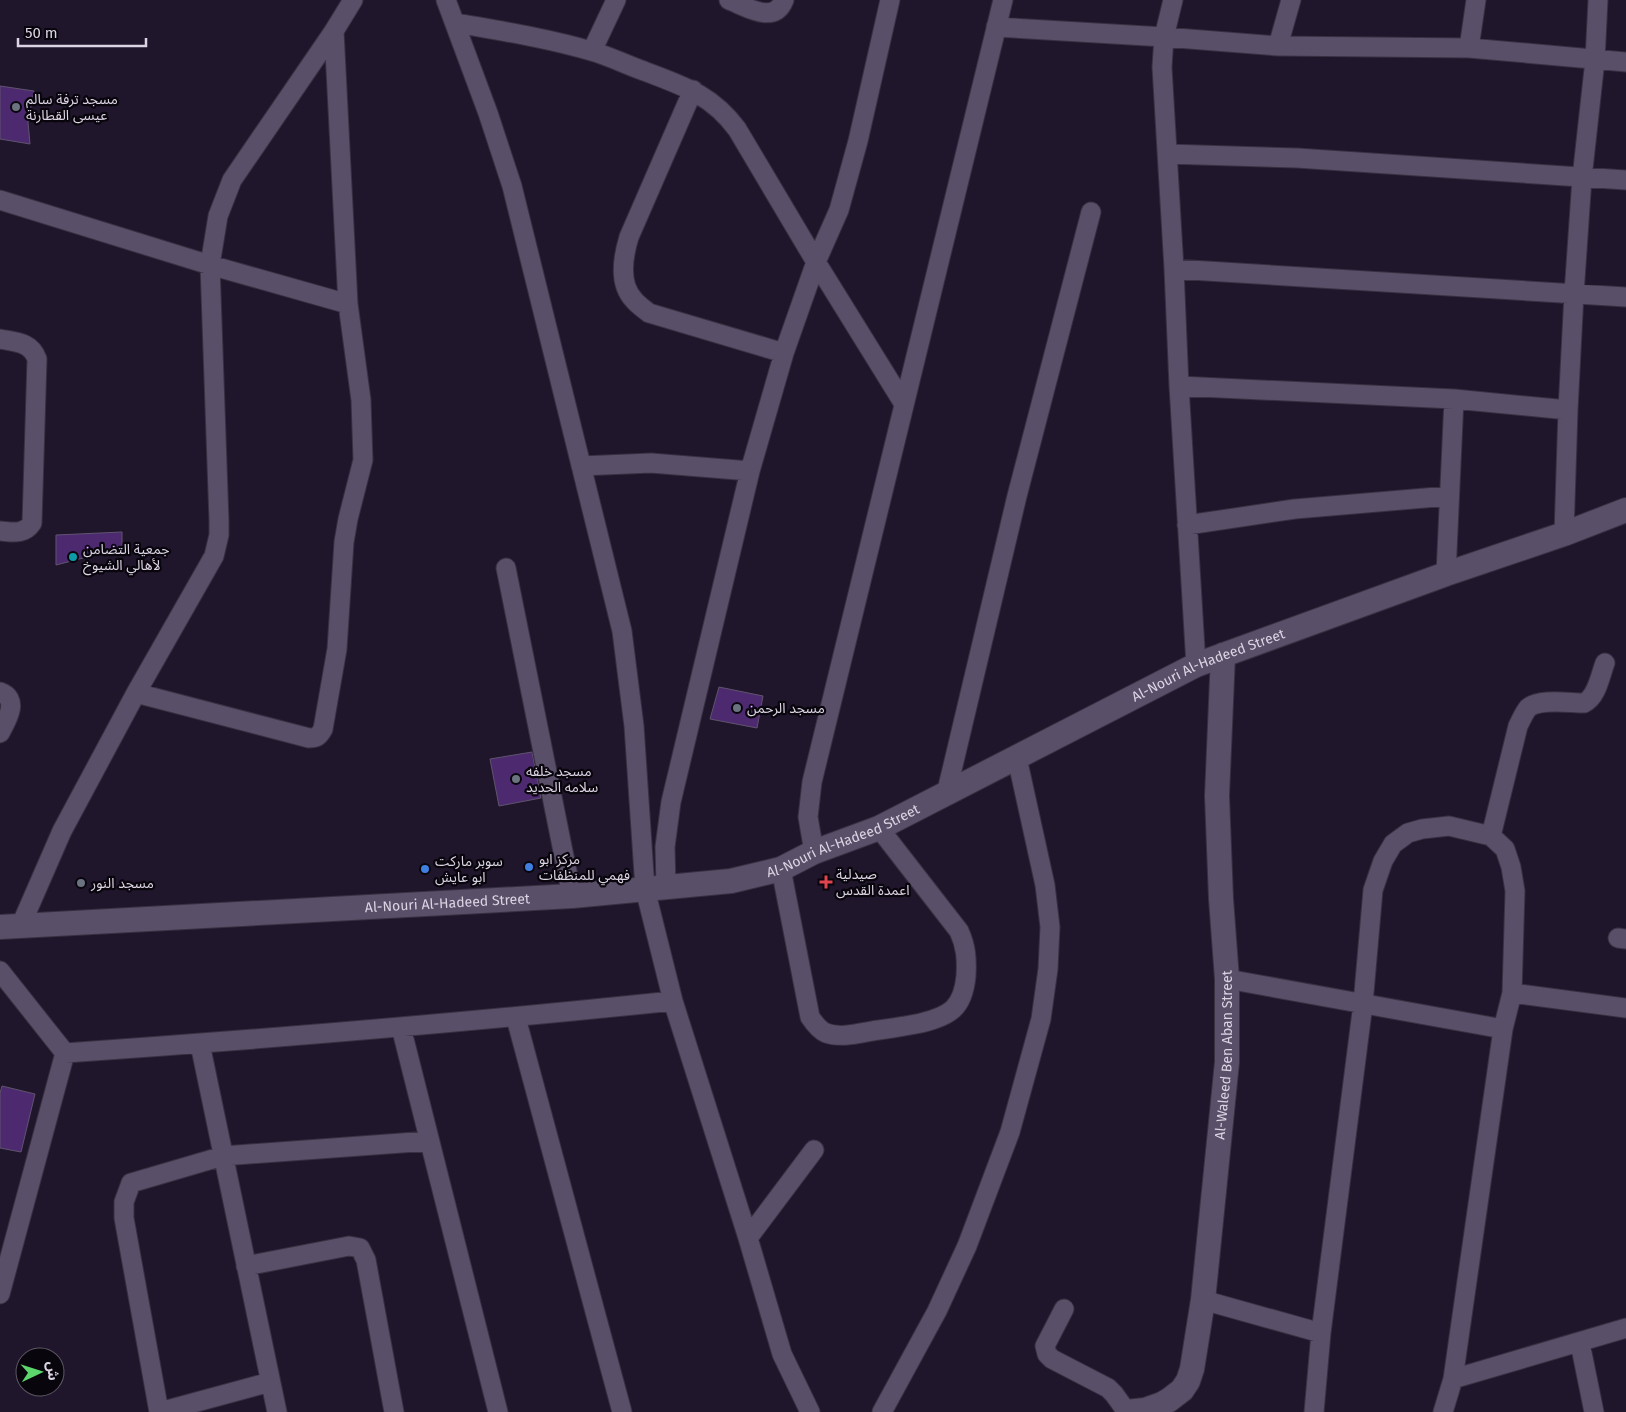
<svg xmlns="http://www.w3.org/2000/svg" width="1626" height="1412" viewBox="0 0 1626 1412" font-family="'Fira Sans','Noto Sans Arabic',sans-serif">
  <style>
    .building { fill: #4d296f; stroke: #5f546e }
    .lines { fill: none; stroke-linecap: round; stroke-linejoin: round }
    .minor-casing { stroke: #383142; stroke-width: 21 }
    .tertiary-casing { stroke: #383142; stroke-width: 26 }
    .minor { stroke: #5a4f68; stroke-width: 19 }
    .tertiary { stroke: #5a4f68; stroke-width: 24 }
    .worship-dot { fill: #6b7280; stroke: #08050d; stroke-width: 2 }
    .culture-dot { fill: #0f9aa8; stroke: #08050d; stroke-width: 2 }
    .shop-dot { fill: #3f7fe0; stroke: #08050d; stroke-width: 2 }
    .health-dot { fill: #e0444e; stroke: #08050d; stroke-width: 2 }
    .labels { text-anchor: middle; stroke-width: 4.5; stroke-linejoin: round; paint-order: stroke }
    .poi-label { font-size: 14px; fill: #dbd4e3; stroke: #08050d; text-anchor: start }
    .street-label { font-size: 14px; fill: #dbd4e3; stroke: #08050d }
  </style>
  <rect width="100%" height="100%" fill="#20162c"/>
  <path class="building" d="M0,86L34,91L28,122L30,144L0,139Z
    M122,532V548L56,565V535Z
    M719,687L763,696L757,728L710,719Z
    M532,752L541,798L499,806L490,759Z
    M2,1086L35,1094L21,1152L0,1148V1093Z"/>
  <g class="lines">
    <defs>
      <path id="minor" d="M446,0L488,113L512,186L622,631L634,726L645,889L673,1001L748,1238L782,1354L810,1412
        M729,0C747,7 774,25 784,0
        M1173,0L1164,37L1162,67L1174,269L1179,386L1196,665
        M456,23C501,31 547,38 591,51C609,56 627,65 644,71C683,86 711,94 737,129L816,262L904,404
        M996,27L1164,37L1278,46L1469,48L1626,62
        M1278,46L1291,0
        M1469,48L1476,0
        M592,51L616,0
        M693,90L629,237C623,257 618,283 634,300C638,305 644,309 649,313L784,353
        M1168,154L1297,158L1626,180
        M0,200L210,265L348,304
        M1174,269L1626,297
        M0,339C16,342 31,342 37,359L32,523C24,535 13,532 0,531
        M1179,386L1454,399L1568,410
        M581,466L651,463L750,471
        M1187,525L1295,509L1449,496
        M1564,534L1568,410L1574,294L1582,178L1595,60L1598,0
        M506,568L572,896
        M1446,574L1454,399
        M0,692C20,699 7,720 0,733
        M136,693L309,738C317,738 319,736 323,729L337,649L344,542L348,519L363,460L361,400L348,304L334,31
        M946,795L1017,496L1091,212
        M1491,836L1518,726C1521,720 1524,713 1528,708C1539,698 1569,703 1584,703C1597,697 1600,676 1605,663
        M814,852L808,817L812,782L1003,0
        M781,869L810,1017C814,1023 819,1030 826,1033C842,1039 863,1032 879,1030C893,1028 907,1026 921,1023C950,1016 963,1008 966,976C967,959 966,946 959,931L879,828
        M666,887L665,847L671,802L750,471L784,353L816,262L839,210L858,141L890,0
        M21,925L62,831L136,693L214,556L219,535V521L210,265L218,216L232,180L334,31L353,0
        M1618,938L1626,939
        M0,971L65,1053C268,1039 471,1022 673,1001
        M1227,979L1503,1029
        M1512,993L1626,1008
        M516,1018L622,1412
        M401,1027L498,1412
        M200,1044L277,1412
        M748,1238L814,1150
        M246,1266L349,1246L360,1248L366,1260L394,1412
        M0,1294L65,1053
        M1203,1300L1321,1333
        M1064,1309L1045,1346L1047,1354L1052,1359L1108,1388L1114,1394L1127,1412
        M1580,1343L1594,1412
        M1453,1379L1626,1328
        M159,1412L124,1218V1202L131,1183L223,1156L429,1141
        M160,1412L270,1382
        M882,1412L937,1311L967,1246L1010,1132L1041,1019L1048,969L1050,927L1045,885L1017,758
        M1314,1412L1321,1333L1363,1004L1373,890L1383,861L1393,844L1408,833L1422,829L1449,826L1491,836L1505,849L1511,867L1515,891L1512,993L1503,1029L1453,1379L1443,1412"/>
      <g id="tertiary">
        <path id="s1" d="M0,927L572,896L731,881L781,869L814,852L879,828L1196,665L1446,574L1564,534L1626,510"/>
        <path id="s2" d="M1127,1412L1145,1410L1162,1404L1169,1400L1182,1390L1188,1381L1192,1369L1203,1300L1227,1062V979L1221,899L1217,796L1223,655"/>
      </g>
    </defs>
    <use href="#minor" class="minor-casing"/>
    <use href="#tertiary" class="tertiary-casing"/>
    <use href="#minor" class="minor"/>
    <use href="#tertiary" class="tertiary"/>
  </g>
  <g class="worship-dot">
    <circle cx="16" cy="107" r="5"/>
    <circle cx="737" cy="708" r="5"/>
    <circle cx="516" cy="779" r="5"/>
    <circle cx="81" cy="883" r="5"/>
  </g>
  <circle class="culture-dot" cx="73" cy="557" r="5"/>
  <g class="shop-dot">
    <circle cx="529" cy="867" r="5"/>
    <circle cx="425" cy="869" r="5"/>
  </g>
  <path class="health-dot" d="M823.5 874.5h5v5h5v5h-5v5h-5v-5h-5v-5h5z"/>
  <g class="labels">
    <g class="poi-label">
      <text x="26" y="104">مسجد ترفة سالم<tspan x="26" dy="16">عيسى القطارنة</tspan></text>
      <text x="83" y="554">جمعية التضامن<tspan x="83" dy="16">لأهالي الشيوخ</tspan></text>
      <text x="747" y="713">مسجد الرحمن</text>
      <text x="526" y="776">مسجد خلفه<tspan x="526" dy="16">سلامه الحديد</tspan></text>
      <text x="539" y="864">مركز ابو<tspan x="539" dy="16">فهمي للمنظفات</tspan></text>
      <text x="435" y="866">سوبر ماركت<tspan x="435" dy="16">ابو عايش</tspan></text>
      <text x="836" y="879">صيدلية<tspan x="836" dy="16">اعمدة القدس</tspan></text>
      <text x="91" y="888">مسجد النور</text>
    </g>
    <g class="street-label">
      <text dy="5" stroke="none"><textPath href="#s1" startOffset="1258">Al-Nouri Al-Hadeed Street</textPath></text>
      <text dy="5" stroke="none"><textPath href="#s1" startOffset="852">Al-Nouri Al-Hadeed Street</textPath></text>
      <text dy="5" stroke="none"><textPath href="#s1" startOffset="448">Al-Nouri Al-Hadeed Street</textPath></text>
      <text dy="5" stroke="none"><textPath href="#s2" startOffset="400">Al-Waleed Ben Aban Street</textPath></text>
    </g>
  </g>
  <g transform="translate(40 1372) rotate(86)"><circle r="24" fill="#08050d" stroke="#5c5863"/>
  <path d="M0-4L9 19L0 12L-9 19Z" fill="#5cd56d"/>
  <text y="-8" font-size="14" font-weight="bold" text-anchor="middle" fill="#dbd4e3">ش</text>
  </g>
  <path d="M18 38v8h128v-8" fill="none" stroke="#dbd4e3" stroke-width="2.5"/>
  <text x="25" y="38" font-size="15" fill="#dbd4e3" stroke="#08050d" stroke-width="4" paint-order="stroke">50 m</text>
</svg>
